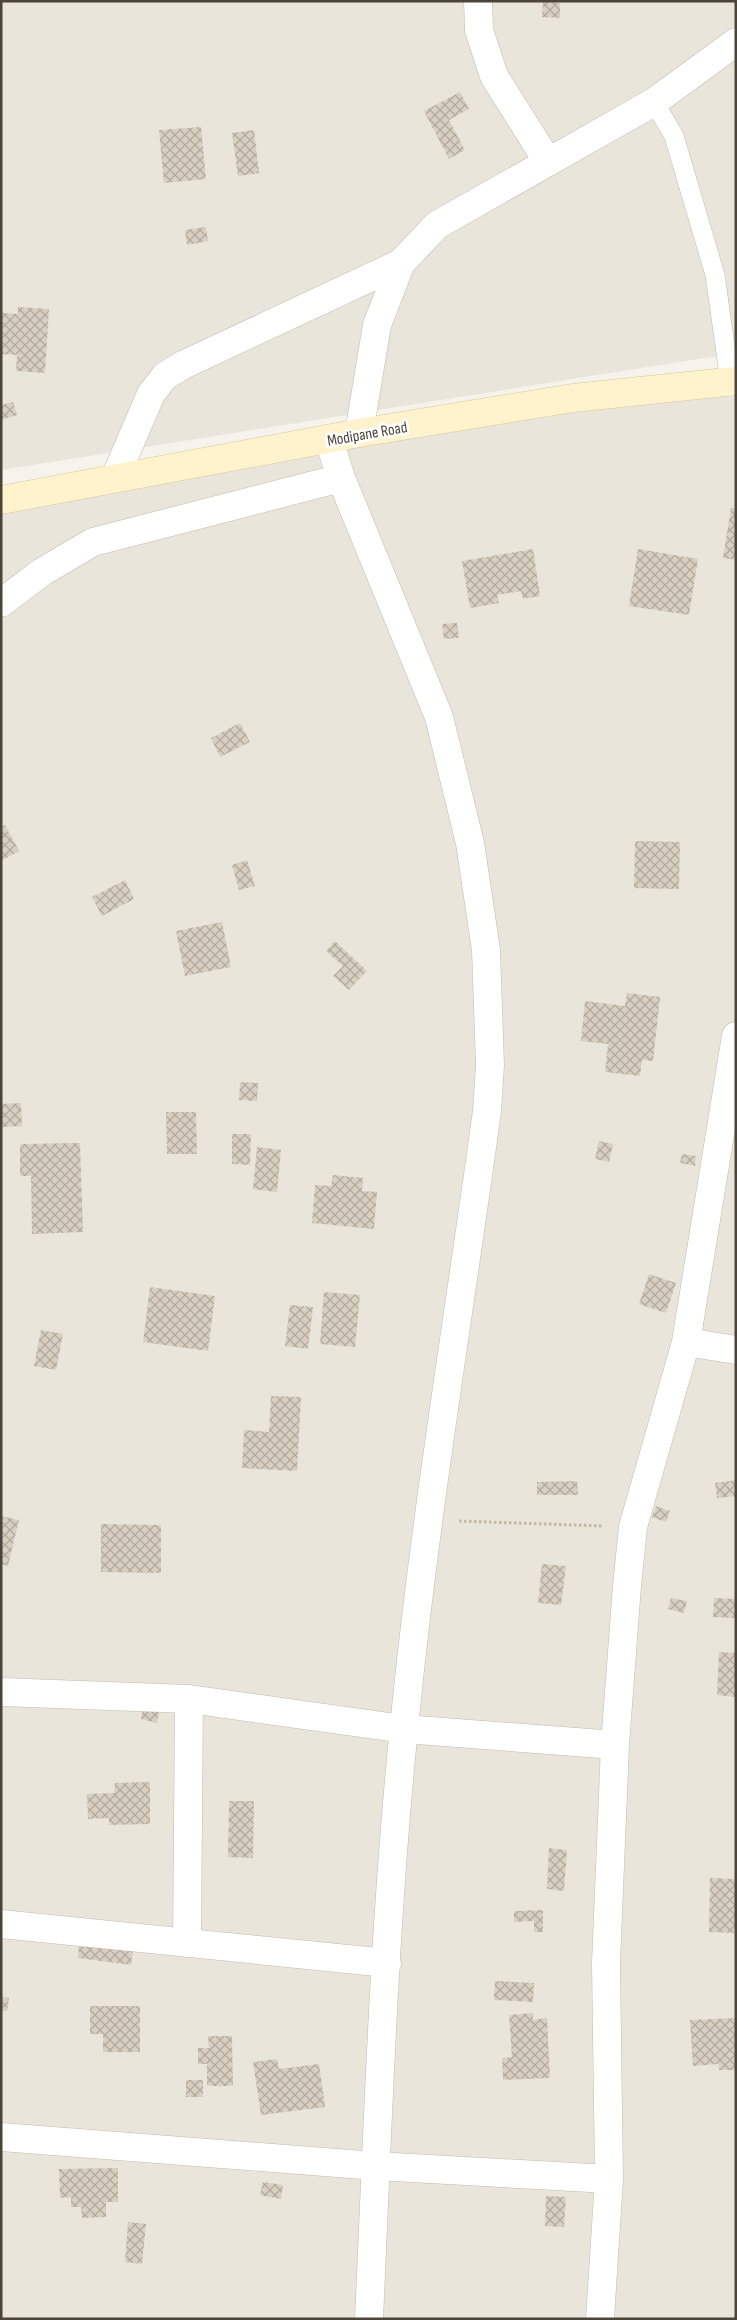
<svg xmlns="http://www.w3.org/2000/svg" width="737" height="2320" viewBox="0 0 737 2320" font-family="'Sofia Sans Condensed',sans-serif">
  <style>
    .residential { fill: #eae5da }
    .building { fill: url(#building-cross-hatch) }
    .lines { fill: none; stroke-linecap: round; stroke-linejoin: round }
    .lane-casing { stroke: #c2bbae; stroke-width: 20 }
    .street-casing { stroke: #c2bbae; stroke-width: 29 }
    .secondary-casing { stroke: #d6c79b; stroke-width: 29 }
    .path { stroke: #c4b79f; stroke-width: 3; stroke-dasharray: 2.5 2.5; stroke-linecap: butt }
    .lane { stroke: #fff; stroke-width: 19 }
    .street { stroke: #fff; stroke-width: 28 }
    .secondary { stroke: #fff3cd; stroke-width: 28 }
    .labels { text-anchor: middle; stroke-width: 5; stroke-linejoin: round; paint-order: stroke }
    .street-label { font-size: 16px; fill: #4b4439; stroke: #fff }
  </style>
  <defs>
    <pattern id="building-cross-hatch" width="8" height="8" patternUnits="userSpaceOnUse" patternTransform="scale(1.25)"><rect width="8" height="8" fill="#d8cfc1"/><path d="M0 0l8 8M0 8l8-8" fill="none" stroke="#b1aa9e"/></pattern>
  </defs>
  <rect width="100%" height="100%" fill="#f6f3ec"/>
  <path class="residential" d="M1,1H736V353L1,470Z
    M736,381V2319H1V500Z"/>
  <path class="building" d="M543,1L560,3V18L542,17Z
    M460,92L469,109L449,120L465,150L449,159L424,111Z
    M201,127L206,179L164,183L159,130Z
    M254,130L259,173L238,176L232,133Z
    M206,227L208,241L187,245L185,230Z
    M18,307L49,309L45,373L16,371L17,355L1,354L2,313L18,314Z
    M13,402L17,415L1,420V405Z
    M731,508L736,509V560L723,558Z
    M533,549L540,596L523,599L521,591L497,595L499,603L470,608L462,561Z
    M638,549L698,559L689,615L629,606Z
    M457,623L459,638L444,639L442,624Z
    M240,723L250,742L220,757L211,738Z
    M5,825L19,851L1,861V827Z
    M635,841L680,842L679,889L634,888Z
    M247,860L255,886L239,890L232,865Z
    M125,880L134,899L102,916L92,897Z
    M222,922L231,967L185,976L176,931Z
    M335,941L367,971L349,990L333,976L343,966L326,951Z
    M627,993L660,997L653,1061L642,1060L640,1076L605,1072L608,1044L581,1041L585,1001L625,1006Z
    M240,1082L258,1083L257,1101L239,1100Z
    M21,1103L22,1126L1,1127V1104Z
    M166,1112H196L197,1154H167Z
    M232,1134H251L250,1165L232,1164Z
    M599,1141L613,1144L609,1162L595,1159Z
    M80,1143L83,1232L32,1234L31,1176H20V1144Z
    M257,1147L281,1150L277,1192L253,1189Z
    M682,1154L696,1156L695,1166L680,1163Z
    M333,1175L363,1178L362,1191L377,1192L374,1229L312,1223L315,1185L331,1186Z
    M649,1274L676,1283L666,1313L639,1304Z
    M150,1287L215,1296L208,1351L143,1342Z
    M324,1292L360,1295L355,1347L320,1344Z
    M290,1305L313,1307L308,1349L285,1346Z
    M41,1330L63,1334L56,1370L34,1366Z
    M271,1396L301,1397L297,1471L242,1468L244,1430L269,1432Z
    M736,1480V1496L717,1498L715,1483Z
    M577,1481L578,1495H537V1482Z
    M656,1506L670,1511L666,1522L652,1517Z
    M1,1516L19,1520L8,1566L1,1564Z
    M101,1524L161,1525V1573L101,1572Z
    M542,1564L566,1566L561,1605L538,1603Z
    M671,1598L687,1601L684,1613L668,1609Z
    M714,1598L736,1599V1618L713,1617Z
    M719,1652L736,1653V1697L717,1695Z
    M143,1705L160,1708L157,1723L141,1719Z
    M150,1782V1824L109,1825V1818L88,1819L87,1794L114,1793L115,1783Z
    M229,1801H254L253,1858L228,1857Z
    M549,1848L567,1850L564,1891L547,1889Z
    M710,1878L736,1879V1933L709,1932Z
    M543,1910V1932H534V1921L514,1922V1911Z
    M79,1943L133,1950L131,1965L78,1958Z
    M495,1981L534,1983L533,2002L494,2000Z
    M1,1997L9,1998L7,2011H1Z
    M90,2006H140V2052H103V2034H90Z
    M533,2013V2020L547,2018L550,2078L503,2080L502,2058L512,2057L509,2015Z
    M736,2018V2070H719V2064L693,2066L690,2020Z
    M208,2036H232L233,2086H207V2064H198V2048H209Z
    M277,2059L279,2069L319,2064L325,2107L261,2115L253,2062Z
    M186,2080H203V2097H186Z
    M118,2168V2202H106V2217L82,2218L81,2207H71V2197L60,2198L59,2169Z
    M263,2182L283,2185L281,2199L260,2195Z
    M546,2196L566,2197L564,2227L545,2226Z
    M128,2222L146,2224L142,2264L125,2262Z"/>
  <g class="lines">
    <defs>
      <path id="lane" d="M654,102L674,136L715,275L730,381"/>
      <path id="street" d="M478,1L479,30L494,76L548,162
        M359,433L377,325L401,263L437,225L654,102L736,42
        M329,440L341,478L439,717L470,843L486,950L490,1065L487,1111C459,1316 424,1521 404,1728C384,1924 378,2122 369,2319
        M115,478L151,394L165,376L183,365L401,263
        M1,603L42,572L93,542L341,478
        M686,1342L736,1350
        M1,1692L189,1699L404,1729L615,1745
        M1,1924L387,1963
        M187,1943L189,1699
        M1,2137L376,2166L609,2179
        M600,2319L609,2179L606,1963L615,1745L627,1586L633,1527L686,1342L736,1036"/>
      <path id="secondary" d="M1,500L359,433L573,398L736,381"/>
    </defs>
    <use href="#lane" class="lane-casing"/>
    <use href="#street" class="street-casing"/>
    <use href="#secondary" class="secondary-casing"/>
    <path class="path" d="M459,1521L603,1526"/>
    <use href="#lane" class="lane"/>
    <use href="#street" class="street"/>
    <use href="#secondary" class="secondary"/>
  </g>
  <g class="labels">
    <g class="street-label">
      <text transform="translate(367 433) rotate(-10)" y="6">Modipane Road</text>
    </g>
  </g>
  <rect width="737" height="2320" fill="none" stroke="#4b4439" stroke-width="5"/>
</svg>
